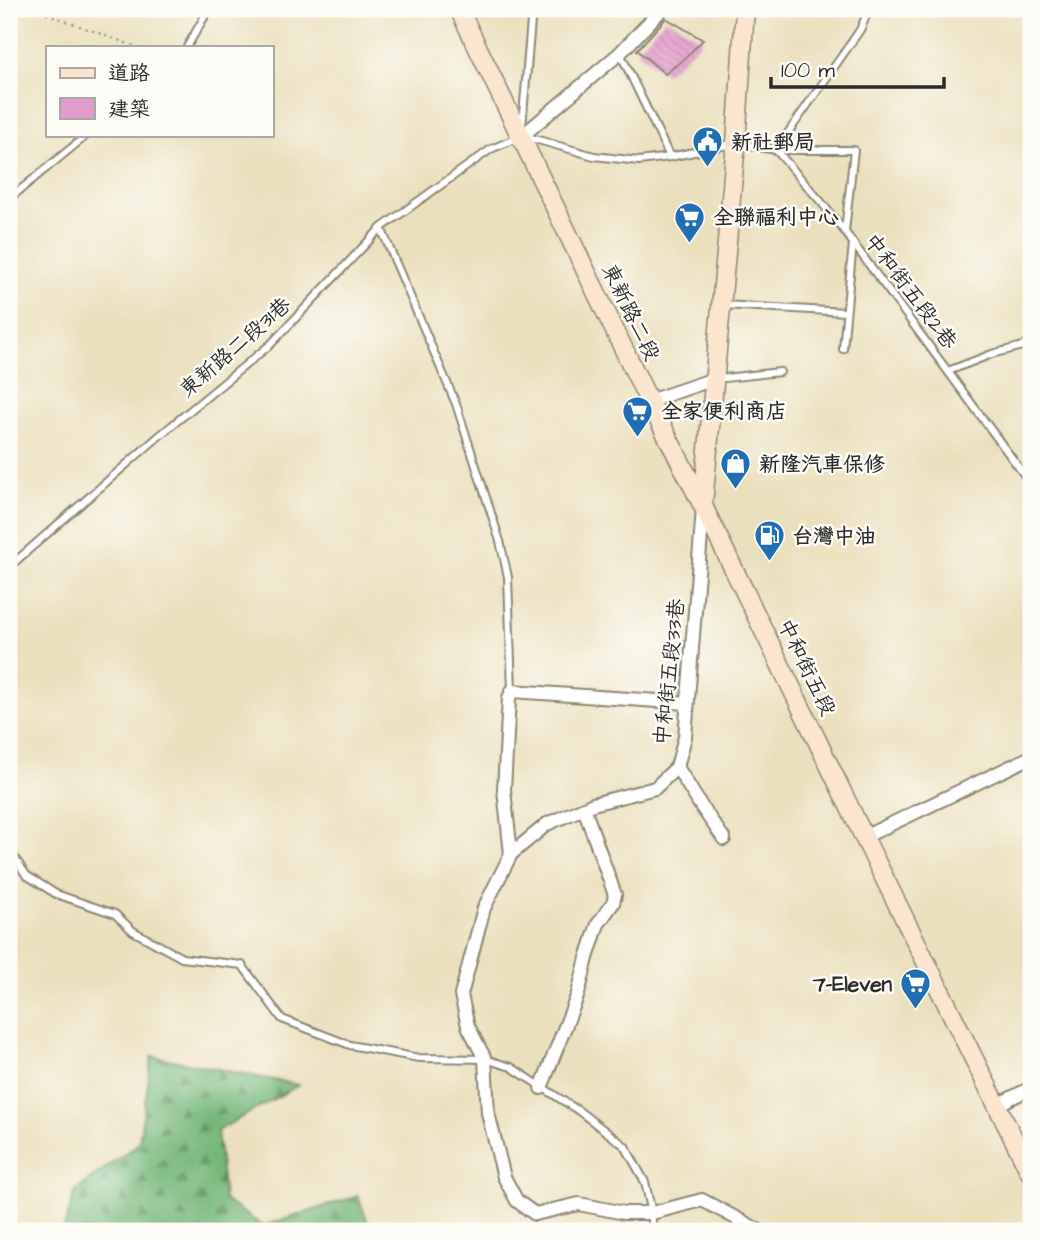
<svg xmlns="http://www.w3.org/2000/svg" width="1040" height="1240" viewBox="0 0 1040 1240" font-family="'Architects Daughter','LXGW WenKai TC',sans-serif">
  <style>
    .forest { fill: url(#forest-firs); stroke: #507152; stroke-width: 2 }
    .building { fill: url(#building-back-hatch) }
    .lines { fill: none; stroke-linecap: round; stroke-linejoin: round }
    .lane-casing { stroke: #8b8674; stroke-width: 10 }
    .street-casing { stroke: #8b8674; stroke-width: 16 }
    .secondary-casing { stroke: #8b8674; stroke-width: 21 }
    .path { stroke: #8b8674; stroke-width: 2; stroke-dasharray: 2 5; stroke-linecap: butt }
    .lane { stroke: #fff; stroke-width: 6 }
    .street { stroke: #fff; stroke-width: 12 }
    .secondary { stroke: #fbe5cf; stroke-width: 18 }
    .labels { text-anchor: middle; stroke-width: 5; stroke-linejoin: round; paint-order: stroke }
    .poi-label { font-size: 21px; font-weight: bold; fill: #2b2b2b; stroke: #fdfcf7; text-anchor: start }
    .street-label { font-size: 21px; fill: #2b2b2b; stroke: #fdfcf7 }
  </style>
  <defs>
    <pattern id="forest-firs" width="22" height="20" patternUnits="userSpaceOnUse" patternTransform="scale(1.75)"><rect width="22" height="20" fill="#76b779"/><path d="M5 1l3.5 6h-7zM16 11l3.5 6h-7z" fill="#619563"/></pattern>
    <pattern id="building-back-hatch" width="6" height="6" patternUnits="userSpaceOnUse" patternTransform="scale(1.75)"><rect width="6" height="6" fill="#e39acc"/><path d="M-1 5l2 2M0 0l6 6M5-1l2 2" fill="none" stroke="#b87ea6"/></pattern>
  </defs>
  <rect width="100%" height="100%" fill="#fdfcf7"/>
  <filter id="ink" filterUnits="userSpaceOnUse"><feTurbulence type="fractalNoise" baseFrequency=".0143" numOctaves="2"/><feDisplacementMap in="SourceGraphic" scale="14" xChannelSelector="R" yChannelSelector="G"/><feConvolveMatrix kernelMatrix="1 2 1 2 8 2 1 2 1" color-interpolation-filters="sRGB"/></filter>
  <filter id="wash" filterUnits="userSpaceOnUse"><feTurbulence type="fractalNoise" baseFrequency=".00686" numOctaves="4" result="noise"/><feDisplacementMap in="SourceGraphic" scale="28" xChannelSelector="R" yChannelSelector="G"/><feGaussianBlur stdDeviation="1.57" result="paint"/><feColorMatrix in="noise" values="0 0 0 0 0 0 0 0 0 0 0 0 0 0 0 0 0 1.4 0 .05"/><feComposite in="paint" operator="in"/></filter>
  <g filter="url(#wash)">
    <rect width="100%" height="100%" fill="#ebe0be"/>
    <path class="forest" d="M152,1056L299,1085L217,1131L224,1200L263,1226L358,1196L371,1231H63L76,1190L139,1143Z"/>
    <g id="blocks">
      <path class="building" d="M666,18L703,40L683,60L665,74L637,50Z"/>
    </g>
  </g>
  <g filter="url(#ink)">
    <use href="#blocks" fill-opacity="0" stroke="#8b8674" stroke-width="2"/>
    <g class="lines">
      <defs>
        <path id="lane" d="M187,47L209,9
          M620,53L670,157
          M522,127L532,9
          M524,136L594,156L639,161L670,157L736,143L776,150L860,30L869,9
          M776,150L822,203L845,232L1031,484
          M776,150H854L845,231
          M9,199L87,135
          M381,228L456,404L500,541L508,577L512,691
          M722,305L846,312
          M843,349L853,243
          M948,371L992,354L1023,346L1031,342
          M715,379L780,372
          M9,567L159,436L271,344L381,228L491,149L520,137
          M9,849L26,875L56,894L115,914L133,931L182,958L242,965L282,1019L350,1045L419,1058L485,1059L511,1067L579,1111L625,1146L645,1182L652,1213V1231"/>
        <path id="street" d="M522,136L620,53L662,9
          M649,401L714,379
          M703,509L685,737L677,767L655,788L593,804L547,824L511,854L484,908L461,995L468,1026L485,1059L488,1113L504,1177L517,1201L535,1214L579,1204L624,1213H652L702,1200L760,1231
          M677,767L701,806L724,839
          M864,837L1031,757
          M511,854L504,790L509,698L512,691L687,703
          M541,1088L578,994L587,958L598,924L613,903L615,895L584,808
          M997,1105L1031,1088"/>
        <path id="secondary" d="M459,9L645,393L703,506L864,837L1031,1174
          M703,504L736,143L745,9"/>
      </defs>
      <use href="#lane" class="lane-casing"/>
      <use href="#street" class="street-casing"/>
      <use href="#secondary" class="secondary-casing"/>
      <path class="path" d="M33,9L137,47"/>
      <use href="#lane" class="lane"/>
      <use href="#street" class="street"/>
      <use href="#secondary" class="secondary"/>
    </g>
  </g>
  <defs>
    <symbol id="civic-pin" viewBox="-11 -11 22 30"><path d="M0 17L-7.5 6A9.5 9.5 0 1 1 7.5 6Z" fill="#1f6fb2" stroke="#fdfcf7"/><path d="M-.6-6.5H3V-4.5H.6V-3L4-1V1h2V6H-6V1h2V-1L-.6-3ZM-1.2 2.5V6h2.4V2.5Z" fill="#fff"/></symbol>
    <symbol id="supermarket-pin" viewBox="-11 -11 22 30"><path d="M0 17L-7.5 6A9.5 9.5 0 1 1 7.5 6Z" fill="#1f6fb2" stroke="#fdfcf7"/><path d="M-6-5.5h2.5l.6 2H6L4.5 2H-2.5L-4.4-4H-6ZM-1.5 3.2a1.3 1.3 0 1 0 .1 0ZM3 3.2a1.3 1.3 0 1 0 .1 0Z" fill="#fff"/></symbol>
    <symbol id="shop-pin" viewBox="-11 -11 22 30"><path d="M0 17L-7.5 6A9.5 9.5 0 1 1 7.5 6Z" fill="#1f6fb2" stroke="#fdfcf7"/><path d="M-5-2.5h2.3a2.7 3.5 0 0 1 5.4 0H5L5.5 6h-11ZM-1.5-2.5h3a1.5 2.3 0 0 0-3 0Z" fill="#fff"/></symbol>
    <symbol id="fuel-pin" viewBox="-11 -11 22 30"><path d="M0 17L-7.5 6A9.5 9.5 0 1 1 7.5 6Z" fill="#1f6fb2" stroke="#fdfcf7"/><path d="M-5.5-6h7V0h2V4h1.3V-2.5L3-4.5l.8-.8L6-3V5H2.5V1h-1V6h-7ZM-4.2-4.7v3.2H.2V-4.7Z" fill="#fff"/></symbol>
  </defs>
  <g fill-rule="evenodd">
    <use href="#civic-pin" x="690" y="124" width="35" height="47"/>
    <use href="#supermarket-pin" x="672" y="200" width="35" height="47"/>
    <use href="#supermarket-pin" x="620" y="394" width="35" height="47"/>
    <use href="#shop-pin" x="718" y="446" width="35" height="47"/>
    <use href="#fuel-pin" x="752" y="518" width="35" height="47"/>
    <use href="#supermarket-pin" x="898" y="966" width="35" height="47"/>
  </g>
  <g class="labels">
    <g class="poi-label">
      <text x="731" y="149">新社郵局</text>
      <text x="713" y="224">全聯福利中心</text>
      <text x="661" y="418">全家便利商店</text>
      <text x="759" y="471">新隆汽車保修</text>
      <text x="792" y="543">台灣中油</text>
      <text x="892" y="991" text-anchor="end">7-Eleven</text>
    </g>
    <g class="street-label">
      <text transform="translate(911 291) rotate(53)" y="7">中和街五段2巷</text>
      <text transform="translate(631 312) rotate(64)" y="7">東新路二段</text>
      <text transform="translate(235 347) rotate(-41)" y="7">東新路二段31巷</text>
      <text transform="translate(807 667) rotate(64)" y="7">中和街五段</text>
      <text transform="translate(669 672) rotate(-84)" y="7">中和街五段33巷</text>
    </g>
  </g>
  <rect width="1040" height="1240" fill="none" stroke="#fdfcf7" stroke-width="35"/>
  <rect x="46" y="46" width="228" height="91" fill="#fdfcf7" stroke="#a9a8a5" stroke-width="2"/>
  <rect x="60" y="68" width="35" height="10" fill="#fbe5cf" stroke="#a9a8a5" stroke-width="2"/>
  <text x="108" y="80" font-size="21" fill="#2b2b2b">道路</text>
  <rect x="60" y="98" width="35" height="21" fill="#e39acc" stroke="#a9a8a5" stroke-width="2"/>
  <text x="108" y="116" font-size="21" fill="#2b2b2b">建築</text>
  <path d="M771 77v10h173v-10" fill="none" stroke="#2b2b2b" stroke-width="3.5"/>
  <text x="781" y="77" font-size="21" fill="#2b2b2b" stroke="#fdfcf7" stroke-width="5" paint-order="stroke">100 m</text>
</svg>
